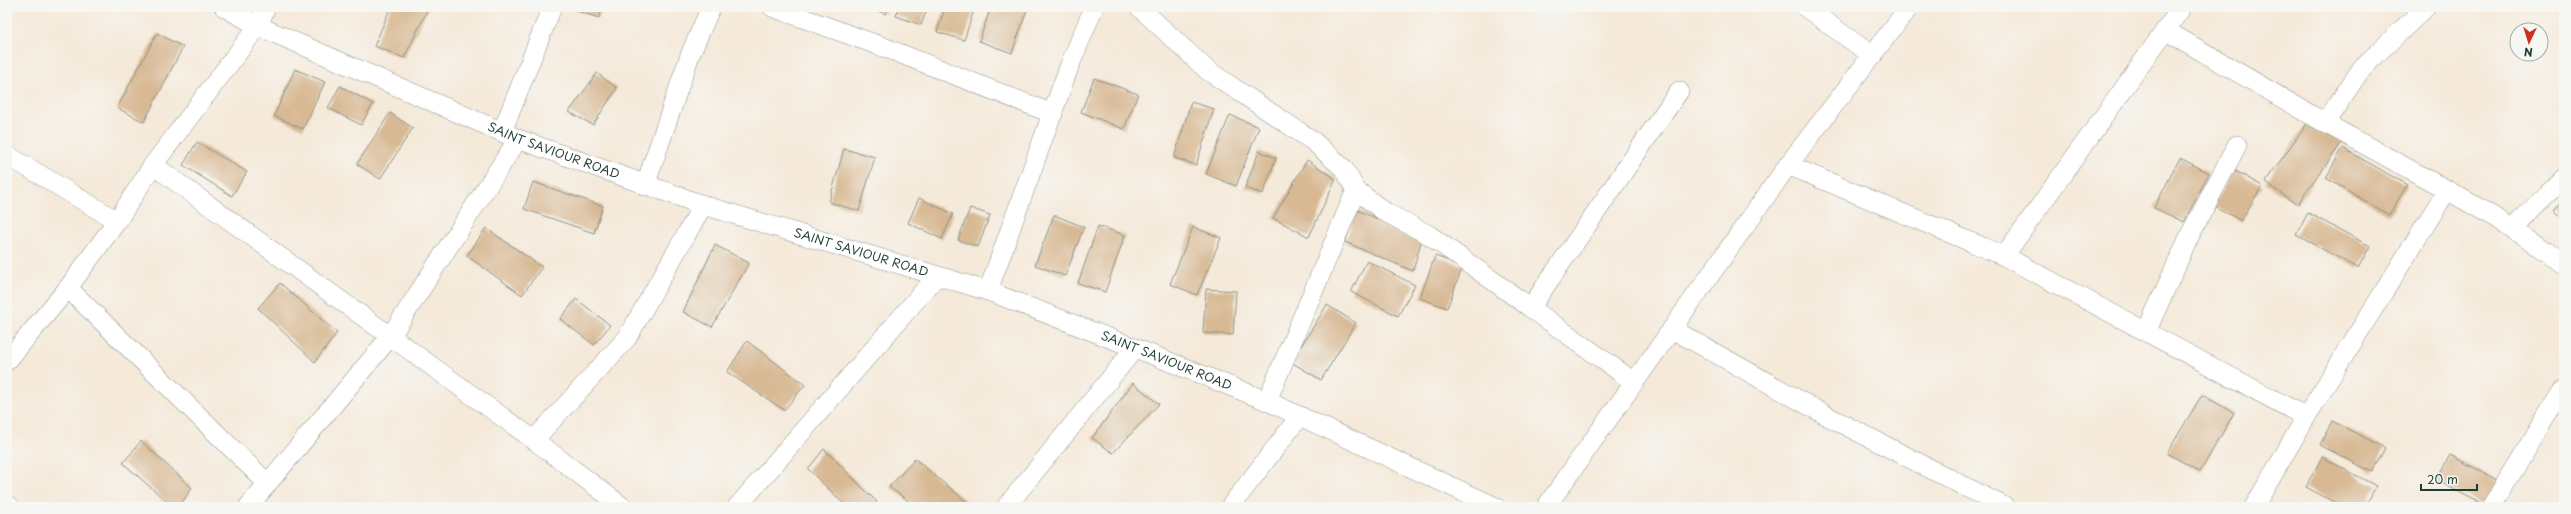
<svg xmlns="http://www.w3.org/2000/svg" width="2571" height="514" viewBox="0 0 2571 514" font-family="'Playpen Sans',sans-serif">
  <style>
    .building { fill: #d8b994 }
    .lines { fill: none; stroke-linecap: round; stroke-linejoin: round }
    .minor-casing { stroke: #8a9386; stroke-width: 20 }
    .minor { stroke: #fff; stroke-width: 19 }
    .labels { text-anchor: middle; stroke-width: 3.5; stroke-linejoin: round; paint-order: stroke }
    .street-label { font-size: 12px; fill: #1f3d34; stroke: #f6f6f2 }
  </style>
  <rect width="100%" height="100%" fill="#f6f6f2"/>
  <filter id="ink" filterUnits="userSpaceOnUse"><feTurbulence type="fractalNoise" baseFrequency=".025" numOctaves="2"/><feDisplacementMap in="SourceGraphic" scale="8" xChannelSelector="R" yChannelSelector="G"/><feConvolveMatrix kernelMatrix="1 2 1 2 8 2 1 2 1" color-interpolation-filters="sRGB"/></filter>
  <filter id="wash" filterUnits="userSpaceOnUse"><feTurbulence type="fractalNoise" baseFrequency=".012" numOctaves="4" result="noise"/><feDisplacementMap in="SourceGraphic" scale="16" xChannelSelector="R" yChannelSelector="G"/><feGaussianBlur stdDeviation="0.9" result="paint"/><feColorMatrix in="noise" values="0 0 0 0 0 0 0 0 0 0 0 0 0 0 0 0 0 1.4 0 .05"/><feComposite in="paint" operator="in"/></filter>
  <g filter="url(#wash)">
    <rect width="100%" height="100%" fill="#f5e9d9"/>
    <g id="blocks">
      <path class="building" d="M391,7H429L404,58L374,46Z
        M573,7H603L599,18L572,9Z
        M868,7H889L886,14Z
        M899,7H928L921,25L896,16Z
        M945,7H975L964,40L937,32Z
        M991,7H1028L1012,53L979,41Z
        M157,33L183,47L144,122L117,108Z
        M295,69L325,82L303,129L274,116Z
        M597,73L617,88L593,125L569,112Z
        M1094,78L1138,94L1124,129L1081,112Z
        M340,86L373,104L361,125L328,108Z
        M1191,102L1214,109L1196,165L1174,158Z
        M390,113L413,128L380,179L357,164Z
        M1230,115L1259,127L1236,186L1206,174Z
        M2311,118L2343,141L2297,205L2265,182Z
        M197,142L247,172L232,196L183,165Z
        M2343,148L2407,185L2389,215L2326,178Z
        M844,149L875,157L859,211L829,202Z
        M1259,151L1276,158L1263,194L1245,188Z
        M2180,158L2209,173L2184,222L2154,208Z
        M1307,160L1336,179L1309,237L1273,218Z
        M2234,170L2262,186L2241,221L2213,205Z
        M533,182L603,206L594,233L524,209Z
        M919,198L953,214L942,239L908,223Z
        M2564,200V218L2555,210Z
        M970,208L990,215L978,247L958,240Z
        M1357,210L1422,238L1413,271L1345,242Z
        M2308,213L2370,246L2358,268L2296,235Z
        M1054,215L1084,227L1065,276L1035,265Z
        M1098,226L1125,235L1105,292L1078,283Z
        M1193,227L1221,238L1197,295L1170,284Z
        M486,228L542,267L522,295L467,256Z
        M715,245L749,263L712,327L683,312Z
        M1435,256L1463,266L1447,308L1420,298Z
        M1367,261L1415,285L1398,316L1351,292Z
        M280,283L337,333L315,362L258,308Z
        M1206,289L1236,291L1233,335L1203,333Z
        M576,299L610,325L594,345L560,319Z
        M1327,305L1356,323L1321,380L1291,362Z
        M747,341L805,385L784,410L727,372Z
        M1133,383L1159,404L1113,453L1092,438Z
        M2202,395L2234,413L2200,472L2167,453Z
        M2332,421L2385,448L2372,472L2320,445Z
        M141,441L192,488L179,507H173L123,463Z
        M824,449L877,502L871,507H847L808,469Z
        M2450,455L2503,483L2488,507L2436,480Z
        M2322,457L2376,486L2365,507H2343L2306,487Z
        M915,459L973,507H917L889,487Z"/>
    </g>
  </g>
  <g filter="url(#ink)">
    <use href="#blocks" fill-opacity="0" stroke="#8a9386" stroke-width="1"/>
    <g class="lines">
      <defs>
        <g id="minor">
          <path id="s1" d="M224,7L258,26L518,139L703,205L988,291L1135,348L1267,401L1496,507"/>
          <path d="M772,7L886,48L1053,114"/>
          <path d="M1139,7L1207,70L1313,141L1344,169L1356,190L1385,212L1429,235L1634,382"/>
          <path d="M1805,7L1873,56"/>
          <path d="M2165,30L2325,123"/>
          <path d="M502,132L552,7"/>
          <path d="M7,155L117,221"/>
          <path d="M153,165L534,440L623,507"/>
          <path d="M1788,165L2004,256L2306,417"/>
          <path d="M645,186L690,55L711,7"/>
          <path d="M2447,190L2513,228L2564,265"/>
          <path d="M2513,228L2564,178"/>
          <path d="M2004,256L2182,7"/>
          <path d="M68,288L267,483"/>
          <path d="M988,291L1069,67L1094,7"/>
          <path d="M1531,307L1679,91"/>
          <path d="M1672,329L1829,417L2005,507"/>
          <path d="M2146,332L2190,235L2237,145"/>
          <path d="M7,361L68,288L117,221L153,165L258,26L266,7"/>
          <path d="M1267,401L1356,190"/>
          <path d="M534,440L627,338L703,205"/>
          <path d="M7,505L10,507"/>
          <path d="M248,507L390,337L518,139"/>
          <path d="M737,507L936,277"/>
          <path d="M1006,507L1135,348"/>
          <path d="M1230,507L1300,416"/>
          <path d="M1546,507L1788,165L1909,7"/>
          <path d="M2254,507L2306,417L2447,190L2325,123L2362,68L2426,7"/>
          <path d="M2491,507L2564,388"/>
        </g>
      </defs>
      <use href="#minor" class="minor-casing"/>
      <use href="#minor" class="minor"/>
    </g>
  </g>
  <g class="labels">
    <g class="street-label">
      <text dy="4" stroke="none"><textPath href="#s1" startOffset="360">SAINT SAVIOUR ROAD</textPath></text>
      <text dy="4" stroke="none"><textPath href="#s1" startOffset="684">SAINT SAVIOUR ROAD</textPath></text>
      <text dy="4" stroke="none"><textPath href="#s1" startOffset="1008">SAINT SAVIOUR ROAD</textPath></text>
    </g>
  </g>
  <rect width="2571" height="514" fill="none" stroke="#f6f6f2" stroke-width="24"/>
  <g transform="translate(2529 42) rotate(184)"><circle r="19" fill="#f6f6f2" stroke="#a0aca6"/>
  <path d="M0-3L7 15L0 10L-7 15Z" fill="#c8321e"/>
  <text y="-6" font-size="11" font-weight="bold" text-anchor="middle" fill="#1f3d34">N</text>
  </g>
  <path d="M2421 484v6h56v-6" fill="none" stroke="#1f3d34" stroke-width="2"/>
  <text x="2427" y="484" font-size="12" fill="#1f3d34" stroke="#f6f6f2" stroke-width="3" paint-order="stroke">20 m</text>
</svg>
